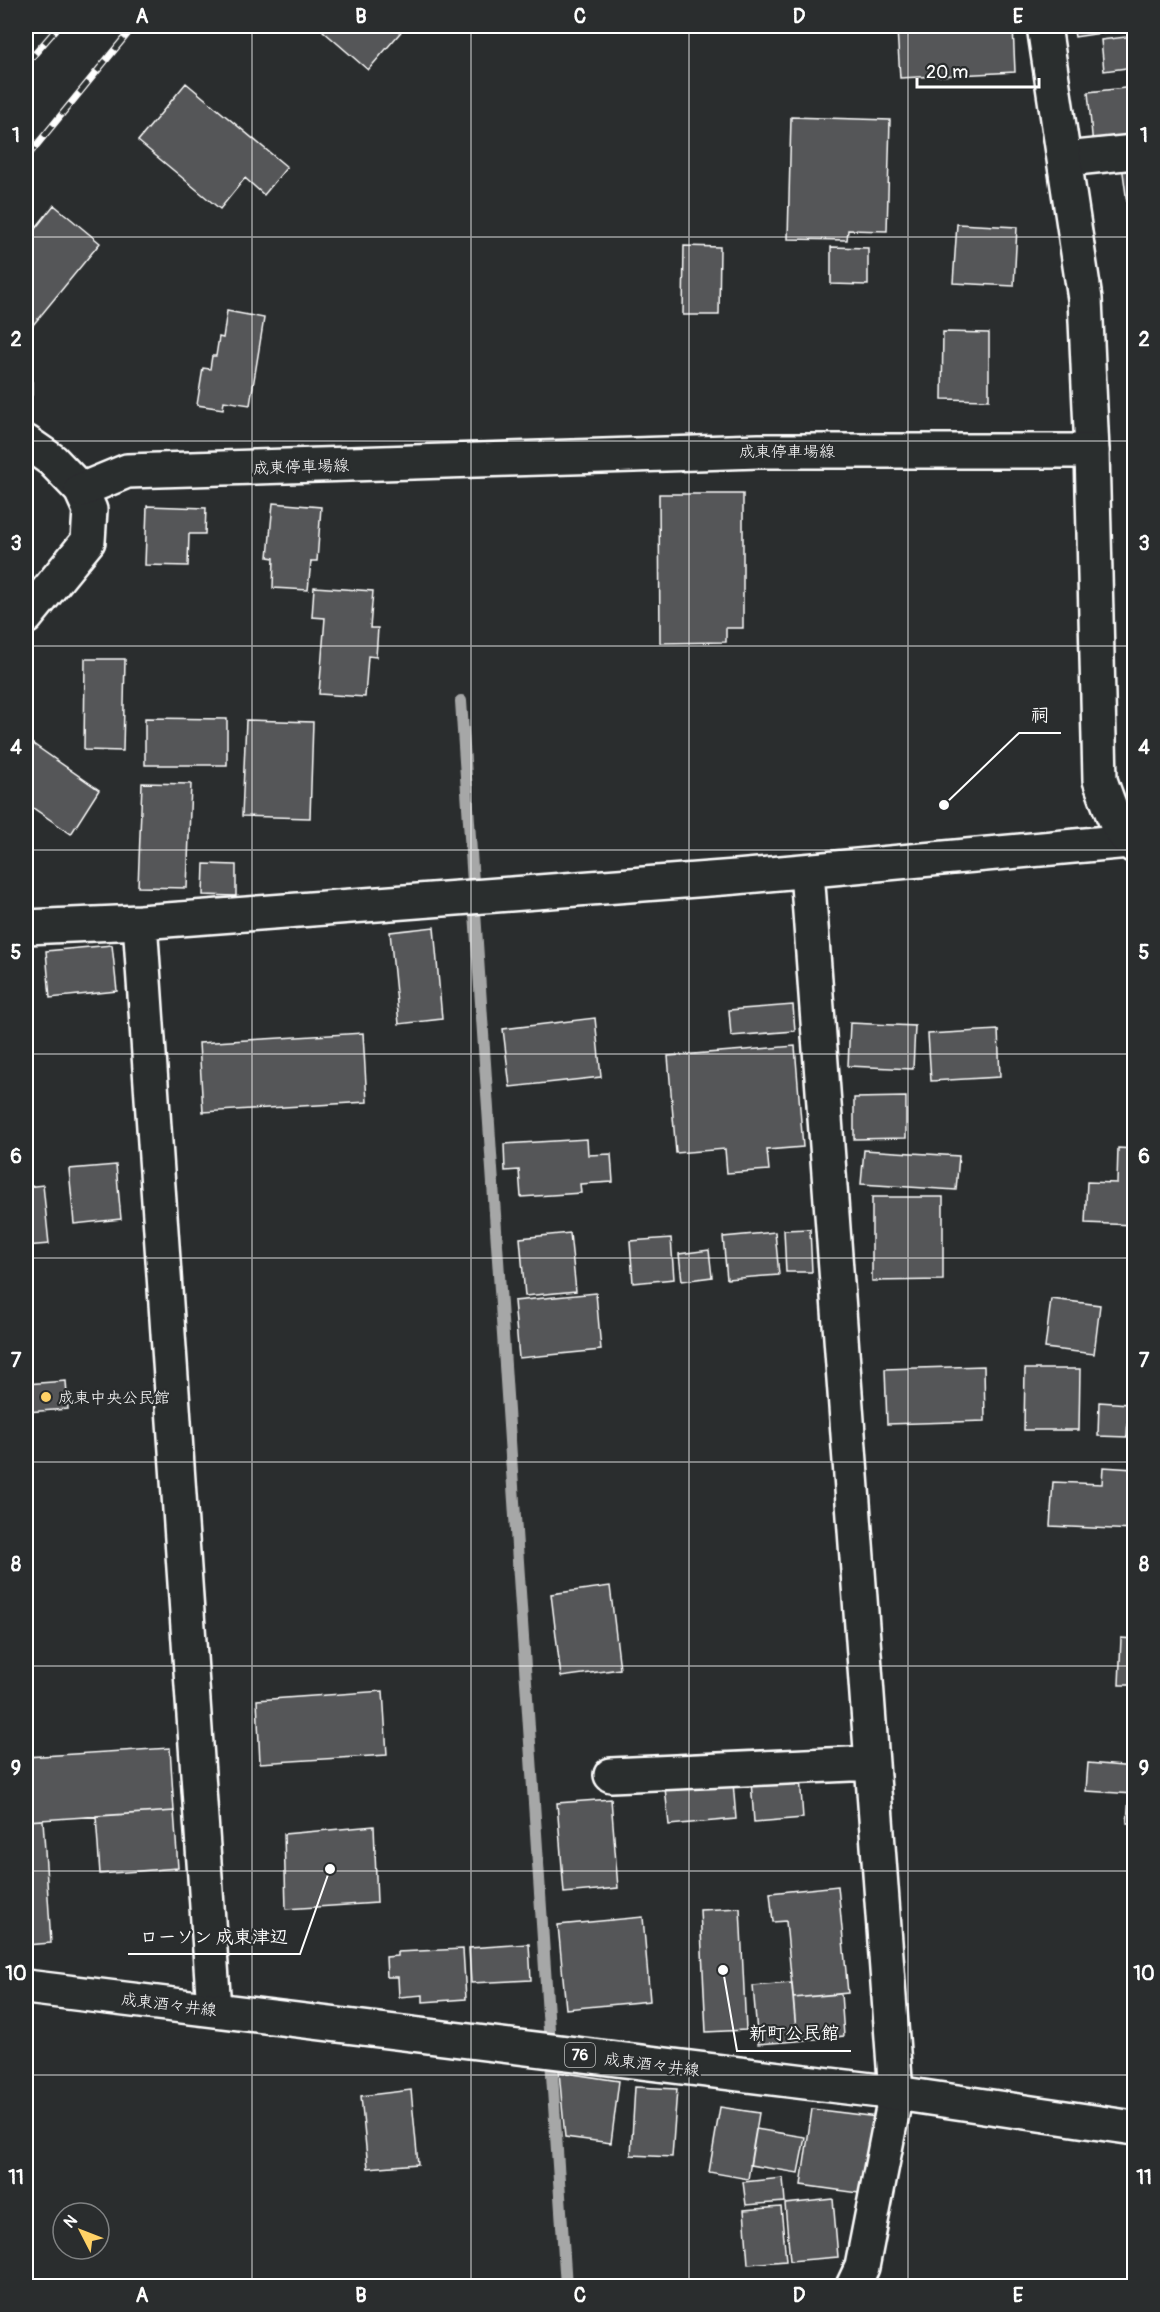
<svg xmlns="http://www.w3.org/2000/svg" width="1160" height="2312" viewBox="0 0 1160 2312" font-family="Pangolin,'Klee One',sans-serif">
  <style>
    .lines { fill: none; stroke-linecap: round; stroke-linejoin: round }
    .stream { stroke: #a6a7a7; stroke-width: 12 }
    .building { fill: #555758; stroke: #fff; stroke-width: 1.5 }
    .minor-casing { stroke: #fff; stroke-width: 38 }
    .tertiary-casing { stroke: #fff; stroke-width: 38 }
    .secondary-casing { stroke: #fff; stroke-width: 38 }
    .primary-casing { stroke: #fff; stroke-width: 38 }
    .minor { stroke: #2a2d2e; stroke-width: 33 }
    .tertiary { stroke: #2a2d2e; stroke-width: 33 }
    .secondary { stroke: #2a2d2e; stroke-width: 33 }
    .primary { stroke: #2a2d2e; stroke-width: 33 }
    .rail-casing { stroke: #fff; stroke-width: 7 }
    .rail { stroke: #2a2d2e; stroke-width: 4.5; stroke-dasharray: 14; stroke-linecap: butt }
    .grid { fill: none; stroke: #fff; stroke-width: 1.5; stroke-opacity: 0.55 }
    .poi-dot { fill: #ffd166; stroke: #2a2d2e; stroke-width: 2 }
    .labels { text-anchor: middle; stroke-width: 4.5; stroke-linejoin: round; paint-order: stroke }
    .shield { fill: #2a2d2e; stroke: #bfc0c0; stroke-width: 1.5 }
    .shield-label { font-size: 15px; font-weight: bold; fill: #fff }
    .street-label { font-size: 16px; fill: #fff; stroke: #2a2d2e }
    .poi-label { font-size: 16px; fill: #fff; stroke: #2a2d2e; text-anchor: start }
    .leader { fill: none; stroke: #fff; stroke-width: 2 }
    .callout-dot { fill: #fff; stroke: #2a2d2e; stroke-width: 2 }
    .callout-label { font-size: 18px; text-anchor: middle; font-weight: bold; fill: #fff; stroke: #2a2d2e; stroke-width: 4.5; stroke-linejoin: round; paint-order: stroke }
    .neatline { fill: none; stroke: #fff; stroke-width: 2 }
    .grid-label { font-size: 20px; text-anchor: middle; font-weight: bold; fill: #fff }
  </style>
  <rect width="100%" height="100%" fill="#2a2d2e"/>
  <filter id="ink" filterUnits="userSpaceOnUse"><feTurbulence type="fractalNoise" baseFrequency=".0167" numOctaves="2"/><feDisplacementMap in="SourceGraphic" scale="12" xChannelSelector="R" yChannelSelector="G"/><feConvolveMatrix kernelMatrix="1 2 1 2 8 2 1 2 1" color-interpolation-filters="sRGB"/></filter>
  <g filter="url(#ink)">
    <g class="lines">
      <path class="stream" d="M461,701L566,2286"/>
    </g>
    <path class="building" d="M328,26H406L368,70L323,31Z
      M959,26H1013L1015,72L900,78L897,29Z
      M1073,26H1134V28L1075,37Z
      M1134,36V67L1104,71L1101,40Z
      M186,83L287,167L264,195L245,178L220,209L138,141Z
      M1134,87V143L1093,146L1088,92Z
      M791,117L890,120L887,231L848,230L847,240L788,239Z
      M1134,163V209L1128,210L1122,165Z
      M54,205L100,243L33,325L26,319V240Z
      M957,224L1017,227L1014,286L953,283Z
      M684,246L720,247L719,315H683Z
      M831,247L868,248V285L831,284Z
      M227,311L264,318L250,405L224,401L223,409L197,405L203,368L210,369L212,356H216L219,337L223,338Z
      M943,332L989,333V400L942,399Z
      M32,382V395H26V383Z
      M659,494H743V628H726V642L660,643Z
      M273,503L321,507L317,561H311L308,590L273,588L274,558L268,557Z
      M147,506L206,508L205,534H189L188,566L145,565Z
      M314,587L373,591L370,628H378L376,657L368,656L365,697L319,694L325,618L312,617Z
      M85,659H125L123,751L84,750Z
      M145,718L227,719V765H145Z
      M246,720L313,722L310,818L242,816Z
      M26,739L99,790L71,834L26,803Z
      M142,783L191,784L187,888L138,887Z
      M204,864L236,865V896L203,895Z
      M434,927L442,1019L399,1024L390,932Z
      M112,945L117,991L50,998L46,951Z
      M793,1005L795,1031L731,1036L729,1010Z
      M595,1018L601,1077L510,1087L503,1029Z
      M850,1023L915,1026L913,1069L848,1066Z
      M998,1030L1000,1077L931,1081L928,1034Z
      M363,1033L367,1102L203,1112L199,1043Z
      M795,1046L803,1147L767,1150L769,1170L727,1173L725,1149L676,1153L668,1056Z
      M906,1097V1138L854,1139V1098Z
      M587,1139L588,1155L611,1154L613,1182L580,1184L581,1193L521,1197L519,1170L505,1171L504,1144Z
      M1118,1148L1134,1149V1225L1085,1223L1087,1182L1117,1183Z
      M864,1150L959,1156L956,1190L861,1184Z
      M116,1165L121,1219L74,1224L69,1169Z
      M43,1185L49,1244L26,1246V1187Z
      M872,1197H943V1280L872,1281Z
      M810,1229L812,1272H786L784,1230Z
      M775,1232L779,1275L727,1279L723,1237Z
      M570,1233L576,1291L525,1296L520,1238Z
      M671,1238L674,1279L633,1283L630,1241Z
      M709,1250L712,1277L682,1281L679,1254Z
      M596,1293L601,1350L519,1358L514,1301Z
      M1051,1299L1100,1305L1094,1354L1045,1348Z
      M984,1366L985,1421L887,1424L885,1369Z
      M1025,1369H1080L1079,1430H1024Z
      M66,1381L68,1409L26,1412V1384Z
      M1099,1402L1129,1404L1127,1437L1098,1436Z
      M1129,1404H1134V1437H1127Z
      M1103,1467L1134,1469V1530L1050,1526L1053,1482L1102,1484Z
      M610,1586L620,1669L561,1677L551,1594Z
      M1121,1638L1134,1639V1685H1119Z
      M383,1691L387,1755L260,1763L257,1700Z
      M170,1748L174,1811L26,1821V1757Z
      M1088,1763L1134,1767V1794L1086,1791Z
      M800,1777L803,1818L754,1822L751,1781Z
      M733,1782L736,1819L669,1825L665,1788Z
      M1129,1796H1134V1823H1127Z
      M611,1799L618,1888L564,1893L557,1803Z
      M174,1811L178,1868L100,1874L96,1816Z
      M43,1820L51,1943L26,1945V1821Z
      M374,1826L377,1903L286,1909L284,1834Z
      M838,1886L848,1993L793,1998L786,1921L773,1922L770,1893Z
      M740,1908L746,2030L706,2032L700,1910Z
      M643,1917L650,2001L566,2009L558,1925Z
      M529,1944L531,1980L471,1983L469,1948Z
      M463,1949L466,1999L423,2002V1995L399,1997L398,1977H387L386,1957L397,1956V1952Z
      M792,1983L797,2041L758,2044L753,1986Z
      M841,1994L844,2036L797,2041L793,1998Z
      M559,2072L619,2081L611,2143L565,2137Z
      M635,2087L677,2089L672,2157L631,2155Z
      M411,2090L418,2164L368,2168L361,2096Z
      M720,2107L759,2113L748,2179L709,2172Z
      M812,2109L877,2117L866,2194L801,2185Z
      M756,2129L805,2137L798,2173L750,2165Z
      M783,2178L785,2202L746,2205L743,2182Z
      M833,2199L838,2257L790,2261L785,2204Z
      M781,2207L786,2261L748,2264L744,2210Z
      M643,2281V2286H584V2285Z"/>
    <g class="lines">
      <defs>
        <path id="minor" d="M1066,159L1134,152
          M26,442L52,460L81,490L90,510L88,541L26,617
          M807,871L896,2093L862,2267L853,2286
          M140,922L214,2009
          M26,927L140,922L736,877L1129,841
          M611,1775L872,1763"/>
        <path id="tertiary" d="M1044,26L1085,299L1092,451"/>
        <path id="secondary" d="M81,490L127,471L759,451H1092L1100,780C1108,802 1116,830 1134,846"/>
        <path id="primary" d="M26,1987L896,2093L1134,2128"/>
      </defs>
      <use href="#minor" class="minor-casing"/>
      <use href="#tertiary" class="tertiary-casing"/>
      <use href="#secondary" class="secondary-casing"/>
      <use href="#primary" class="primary-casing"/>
      <use href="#minor" class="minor"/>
      <use href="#tertiary" class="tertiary"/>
      <use href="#secondary" class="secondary"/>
      <use href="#primary" class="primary"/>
      <defs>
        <path id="rail" d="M26,64L59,26
          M26,158L134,26"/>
      </defs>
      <use href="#rail" class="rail-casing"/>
      <use href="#rail" class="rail"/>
    </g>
  </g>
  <path class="grid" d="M252,26V2286M471,26V2286M689,26V2286M908,26V2286M26,237H1134M26,441H1134M26,646H1134M26,850H1134M26,1054H1134M26,1258H1134M26,1462H1134M26,1666H1134M26,1871H1134M26,2075H1134"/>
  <circle class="poi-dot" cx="46" cy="1397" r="6"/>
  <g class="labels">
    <rect class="shield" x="565" y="2043" width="30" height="24" rx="4.5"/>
    <g class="shield-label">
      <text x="580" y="2060">76</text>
    </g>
    <g class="street-label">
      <text x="787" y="457">成東停車場線</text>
      <text transform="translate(301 466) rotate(-2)" y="6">成東停車場線</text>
      <text transform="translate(169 2004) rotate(7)" y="6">成東酒々井線</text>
      <text transform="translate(652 2064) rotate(7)" y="6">成東酒々井線</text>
    </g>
    <g class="poi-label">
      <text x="58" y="1403">成東中央公民館</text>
    </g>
  </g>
  <path class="leader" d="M944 805L1019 733H1061M330 1869L300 1954H128M723 1970L737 2051H851"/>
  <g class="callout-dot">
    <circle cx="944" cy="805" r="6"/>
    <circle cx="330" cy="1869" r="6"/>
    <circle cx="723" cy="1970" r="6"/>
  </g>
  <g class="callout-label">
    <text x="1040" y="721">祠</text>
    <text x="214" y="1943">ローソン 成東津辺</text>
    <text x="794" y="2039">新町公民館</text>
  </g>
  <rect width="1160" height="2312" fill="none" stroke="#2a2d2e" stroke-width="66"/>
  <g transform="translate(81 2231) rotate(312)"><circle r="28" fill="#2a2d2e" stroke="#7f8182" stroke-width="1.5"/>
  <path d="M0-4.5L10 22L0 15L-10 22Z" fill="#ffd166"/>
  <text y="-9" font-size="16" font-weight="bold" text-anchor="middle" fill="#ffffff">N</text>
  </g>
  <path d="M917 78v9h122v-9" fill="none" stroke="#ffffff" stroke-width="3"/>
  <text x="926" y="78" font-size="18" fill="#ffffff" stroke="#2a2d2e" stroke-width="4.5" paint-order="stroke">20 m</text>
  <rect x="33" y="33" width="1094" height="2246" class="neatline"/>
  <g class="grid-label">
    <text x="142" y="23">A</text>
    <text x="361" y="23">B</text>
    <text x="580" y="23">C</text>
    <text x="799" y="23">D</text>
    <text x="1018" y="23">E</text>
    <text x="16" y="142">1</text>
    <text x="1144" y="142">1</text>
    <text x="16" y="346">2</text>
    <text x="1144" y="346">2</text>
    <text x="16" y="550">3</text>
    <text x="1144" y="550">3</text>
    <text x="16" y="754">4</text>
    <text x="1144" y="754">4</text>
    <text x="16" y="959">5</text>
    <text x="1144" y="959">5</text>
    <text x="16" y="1163">6</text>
    <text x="1144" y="1163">6</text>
    <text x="16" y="1367">7</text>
    <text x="1144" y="1367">7</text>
    <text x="16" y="1571">8</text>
    <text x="1144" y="1571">8</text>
    <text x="16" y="1775">9</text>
    <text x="1144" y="1775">9</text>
    <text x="16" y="1980">10</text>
    <text x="1144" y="1980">10</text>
    <text x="16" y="2184">11</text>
    <text x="1144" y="2184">11</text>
    <text x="142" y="2302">A</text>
    <text x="361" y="2302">B</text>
    <text x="580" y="2302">C</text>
    <text x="799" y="2302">D</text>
    <text x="1018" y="2302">E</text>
  </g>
</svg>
